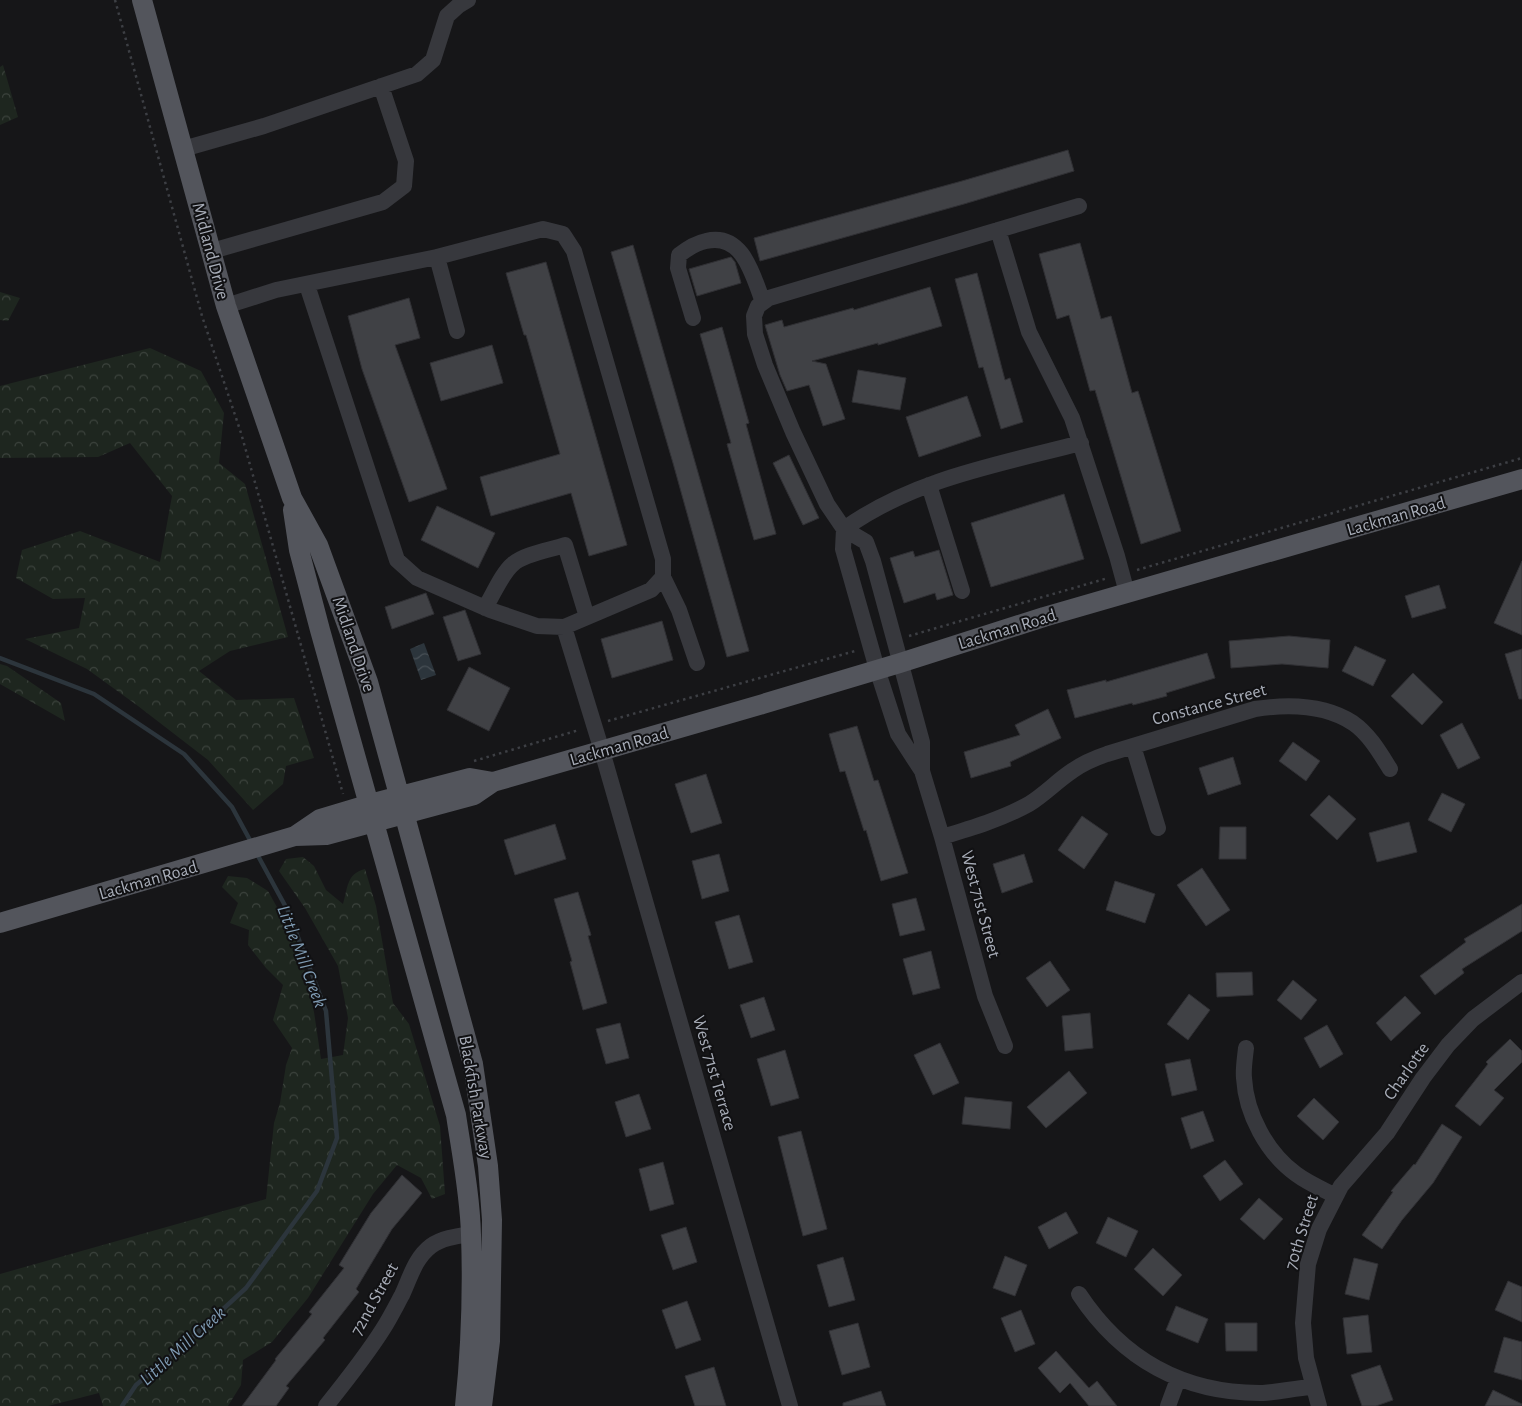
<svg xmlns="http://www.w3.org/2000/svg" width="1522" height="1406" viewBox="0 0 1522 1406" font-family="'Alegreya Sans',sans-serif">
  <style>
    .forest { fill: url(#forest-crowns) }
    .water { fill: url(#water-waves) }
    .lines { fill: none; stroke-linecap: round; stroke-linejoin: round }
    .stream { stroke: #2c353c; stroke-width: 4.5 }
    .building { fill: #404145; stroke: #303034 }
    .path { stroke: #3d3f44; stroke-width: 2.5; stroke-dasharray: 2.5 4; stroke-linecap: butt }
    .minor { stroke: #37383d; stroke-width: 16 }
    .major { stroke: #53555c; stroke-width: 20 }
    .labels { text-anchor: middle; stroke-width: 4; stroke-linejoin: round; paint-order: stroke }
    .street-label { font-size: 18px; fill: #a8adb8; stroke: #111113 }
    .water-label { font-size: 19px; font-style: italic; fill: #7f9bb3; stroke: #111113 }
  </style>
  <defs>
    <pattern id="forest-crowns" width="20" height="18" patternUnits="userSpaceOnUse" patternTransform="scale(1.25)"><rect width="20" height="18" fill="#1e261f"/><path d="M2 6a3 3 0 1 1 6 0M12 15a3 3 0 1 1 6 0" fill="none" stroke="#3c433d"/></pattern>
    <pattern id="water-waves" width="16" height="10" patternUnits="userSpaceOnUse" patternTransform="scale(1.25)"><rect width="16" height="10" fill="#2c353c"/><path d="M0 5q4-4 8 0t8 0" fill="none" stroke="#485056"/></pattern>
  </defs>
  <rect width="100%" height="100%" fill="#161618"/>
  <path class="forest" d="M3,65L18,117L0,125V67Z
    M0,292L20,298L8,321L0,320Z
    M150,348L201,371L224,413L219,463L245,484L288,637L230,651L199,671L236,700L294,698L314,758L286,766L283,784L253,810L208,760L138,706L87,669L25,639L79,628L85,598L53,599L16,578L22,550L80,531L160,562L172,496L130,443L98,457L0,458V386Z
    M0,664L7,666L61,703L65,721L0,684Z
    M303,857L314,866L326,890L343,904C348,888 346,874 365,869L376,906L393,1003L409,1024L440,1126L445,1194L432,1199L421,1178L397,1165L373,1194L308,1298L272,1342L243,1360L241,1385L228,1406H103L99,1393L48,1406H0V1274L266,1199L274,1123L280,1103L286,1065L292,1048L273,1020L283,985L266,968L248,945L249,930L230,923L238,903L222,887L228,876L247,878L268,891L299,947L314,1012L321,1059L343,1055L348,1018L338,966L305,908L279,871L286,859Z"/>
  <path class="water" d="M424,643L436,675L421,680L410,649Z"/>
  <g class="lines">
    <path class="stream" d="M0,658L94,694L184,754L232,807L251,842
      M122,1406L136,1385L184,1345L246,1288L317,1191L337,1138L326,1011L288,911L257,854"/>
  </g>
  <path class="building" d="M1068,150L1074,171L964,204L760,261L754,238L962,181Z
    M1080,243L1101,319L1111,316L1132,393L1138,391L1181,531L1141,544L1095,390L1090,391L1069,315L1057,319L1039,254Z
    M633,245L749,651L727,657L673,463L611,252Z
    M731,257L735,262L741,283L697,296L689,269Z
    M546,262L627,545L589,556L571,493L491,516L480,477L560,454L526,335H524L506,273Z
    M977,273L1005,380L1010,378L1023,422L1001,429L983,367L979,368L955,279Z
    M930,287L942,326L878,345V343L812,361L826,364L845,419L823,426L809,385L787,391L780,375L765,325L782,320L784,327L853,308L854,310Z
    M409,298L420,338L395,345L447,489L409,502L362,369L348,316Z
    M722,327L749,423L746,424L776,534L754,540L727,444L731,443L700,334Z
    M492,345L503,383L441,401L430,363Z
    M858,370L906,378L900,410L852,402Z
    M967,396L981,436L919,457L906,417Z
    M789,455L819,518L803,525L773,463Z
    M1064,494L1084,559L991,587L971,523Z
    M437,506L495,533L478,568L421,540Z
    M939,550L953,595L937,600L935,593L904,603L890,558L913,551L915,557Z
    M1522,561V635L1494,623Z
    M1439,585L1446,608L1412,618L1405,596Z
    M426,593L434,614L392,629L385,607Z
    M465,610L481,654L458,661L443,617Z
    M662,621L673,660L612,678L601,639Z
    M1289,636L1330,640L1328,668L1282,664L1231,668L1229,641Z
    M1355,646L1386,660L1373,686L1342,671Z
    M1522,649V699H1519L1505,654Z
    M1207,653L1215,678L1166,693L1167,696L1133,705L1132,703L1075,718L1067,690L1106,680V682Z
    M469,667L510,688L489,731L447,710Z
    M1413,673L1443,702L1422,725L1391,696Z
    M1048,709L1061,738L1010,762L1011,766L971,778L964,752L1020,735L1015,725Z
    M1462,723L1480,758L1458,769L1440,735Z
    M857,726L874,781L878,780L908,873L881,881L866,830L864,831L845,771L840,772L829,734Z
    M1293,742L1320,761L1306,781L1279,761Z
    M1233,757L1241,784L1208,795L1199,768Z
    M706,774L722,823L691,833L675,784Z
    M1442,793L1465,804L1451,832L1428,820Z
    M1329,795L1356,819L1337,840L1310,815Z
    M1082,816L1108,834L1084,869L1058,850Z
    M1409,822L1417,852L1377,862L1369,833Z
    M555,824L566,859L515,875L504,840Z
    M1220,827H1246V859H1219Z
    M719,854L729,891L702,899L692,861Z
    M1024,854L1033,882L1002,893L993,864Z
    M1202,868L1230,910L1206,926L1177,885Z
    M1115,881L1155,894L1145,923L1106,910Z
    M578,892L591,935L588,936L607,1003L583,1010L570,962L572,961L554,899Z
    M916,898L925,930L900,936L892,904Z
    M1522,904V931L1462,969L1464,973L1435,995L1420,976L1466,942L1464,939Z
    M739,915L753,962L729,969L715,922Z
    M931,951L940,988L913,995L903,959Z
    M1050,961L1070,990L1047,1007L1026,978Z
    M1252,972L1253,995L1217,997L1216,973Z
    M1293,980L1317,1000L1301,1020L1277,1000Z
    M1189,994L1210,1010L1188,1040L1167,1024Z
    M1405,996L1421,1013L1391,1041L1376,1023Z
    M764,997L775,1030L751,1038L740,1005Z
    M1090,1013L1093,1048L1065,1051L1062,1016Z
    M620,1023L629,1058L606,1064L596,1029Z
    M1327,1025L1343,1054L1320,1068L1304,1038Z
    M1510,1039L1522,1051V1062L1494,1090L1504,1098L1480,1126L1455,1106L1488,1064L1486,1062Z
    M940,1043L959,1083L933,1095L914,1055Z
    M785,1050L799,1098L771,1106L757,1059Z
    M1190,1059L1197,1090L1172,1096L1165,1064Z
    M1069,1071L1087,1093L1046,1128L1027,1107Z
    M639,1094L651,1129L626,1137L615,1102Z
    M965,1097L1012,1102L1010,1129L962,1124Z
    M1314,1098L1339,1122L1323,1140L1297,1116Z
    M1203,1111L1214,1141L1191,1149L1181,1118Z
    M1442,1124L1462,1137L1433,1183L1402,1220L1382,1249L1362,1235L1393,1192L1391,1191L1414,1164L1415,1165Z
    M801,1131L827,1229L803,1236L778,1137Z
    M1225,1160L1243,1184L1220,1201L1203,1176Z
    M663,1162L674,1204L650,1211L639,1169Z
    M402,1175L422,1193L392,1229L356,1289L359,1292L323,1338L325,1340L286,1386L289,1388L276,1406H242L276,1360L275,1359L312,1314L309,1312L344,1268L339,1265L371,1213Z
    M1259,1198L1283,1219L1264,1240L1240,1219Z
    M1066,1212L1078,1233L1049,1249L1038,1227Z
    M1108,1217L1138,1231L1126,1257L1096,1243Z
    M686,1227L697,1262L673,1270L661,1235Z
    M1153,1248L1182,1275L1163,1296L1134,1269Z
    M1005,1256L1027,1265L1015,1296L993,1288Z
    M843,1257L855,1300L829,1307L817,1265Z
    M1354,1258L1378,1264L1369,1300L1345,1294Z
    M1508,1281L1522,1287V1322L1495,1310Z
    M687,1301L701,1340L676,1349L662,1310Z
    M1176,1306L1208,1319L1198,1343L1166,1330Z
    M1021,1310L1035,1344L1015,1352L1001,1318Z
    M1368,1315L1372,1352L1347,1354L1343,1318Z
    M858,1323L870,1367L842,1375L829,1331Z
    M1225,1323H1257V1351H1226Z
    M1504,1337L1522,1342V1380L1494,1372Z
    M1056,1351L1089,1388L1097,1381L1117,1406H1089L1070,1383L1060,1393L1038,1368Z
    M1380,1365L1393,1400L1376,1406H1362L1351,1375Z
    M714,1367L726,1406H695L685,1376Z
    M1493,1390L1522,1404V1406H1485Z
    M881,1391L886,1406H843V1403Z"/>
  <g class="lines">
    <path class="path" d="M115,0L202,316L241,433L343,794
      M1137,570L1522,458
      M909,636L1108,578
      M608,721L855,651
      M474,761L579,730"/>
    <path class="minor" d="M183,149L264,126L417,74L433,60L447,16L458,6L468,0
      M998,230L1029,332L1072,418L1117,556L1127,593
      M212,251L383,202L404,186L406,161L381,86
      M437,257L457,331
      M307,285L397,560L417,578L490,610L537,626L564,627L651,590L663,577
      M226,306L276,290L437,257L543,229L563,234L574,251L663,559V577L679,610L697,663
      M693,318L678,268L679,255C688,248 696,243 706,241C743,232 753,276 763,302
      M929,485L962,591
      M844,529L843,549L877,669L898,734L922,771L942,837L985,996L1005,1046
      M844,529C913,479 1000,464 1081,443
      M485,608C493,595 502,573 513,564C524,554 550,550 565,545L587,617
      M564,627L602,751L790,1406
      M1133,746L1158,828
      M922,771V742L873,561L866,542L844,529L827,504L793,432L765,365L755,334L754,316L758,306L769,298L1079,206
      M942,837C972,828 1002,819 1029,804C1045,794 1057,781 1072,771C1083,763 1095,758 1107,754L1255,709C1288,704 1324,704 1353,723C1369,734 1380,753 1390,769
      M1246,1048C1245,1058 1243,1069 1244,1078C1246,1114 1267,1153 1296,1174C1308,1183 1322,1189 1336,1196
      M1079,1294C1122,1359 1184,1394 1263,1393C1279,1392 1296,1388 1312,1387
      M326,1406C346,1381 366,1356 383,1329C390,1318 396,1306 402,1295C410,1278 415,1258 431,1246C442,1238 458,1236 471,1234
      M1168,1406L1178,1379
      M1319,1406L1306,1358L1303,1323L1308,1264L1319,1229L1341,1186L1387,1133L1423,1078L1448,1045L1473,1019L1522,982"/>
    <path class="major" d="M142,0L226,306L292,498L318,545L368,682L473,1064L488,1166L492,1220L490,1341L482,1406
      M293,510L299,550L320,630L456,1115C462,1155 470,1195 471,1235C473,1293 471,1349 465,1406
      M295,836L320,819L370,804L470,778L493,782
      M0,923L295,836L326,835L474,795L493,782L763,704L900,663L1044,617L1522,479"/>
  </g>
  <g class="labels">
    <g class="street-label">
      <text transform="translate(211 251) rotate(75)" y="6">Midland Drive</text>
      <text transform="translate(1396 516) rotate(-16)" y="6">Lackman Road</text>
      <text transform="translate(1007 629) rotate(-17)" y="6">Lackman Road</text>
      <text transform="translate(354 644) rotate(71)" y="6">Midland Drive</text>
      <text transform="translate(1209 704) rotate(-15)" y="6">Constance Street</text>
      <text transform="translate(619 746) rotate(-16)" y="6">Lackman Road</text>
      <text transform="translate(148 880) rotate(-16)" y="6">Lackman Road</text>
      <text transform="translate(981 904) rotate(75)" y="6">West 71st Street</text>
      <text transform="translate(1406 1071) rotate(-55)" y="6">Charlotte</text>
      <text transform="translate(715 1073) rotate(74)" y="6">West 71st Terrace</text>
      <text transform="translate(476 1097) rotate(80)" y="6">Blackfish Parkway</text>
      <text transform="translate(1301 1232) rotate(-73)" y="6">70th Street</text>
      <text transform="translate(374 1299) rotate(-61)" y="6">72nd Street</text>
    </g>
    <g class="water-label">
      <text transform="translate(303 956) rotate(69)" y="7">Little Mill Creek</text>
      <text transform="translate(182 1345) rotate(-42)" y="7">Little Mill Creek</text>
    </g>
  </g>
</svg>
